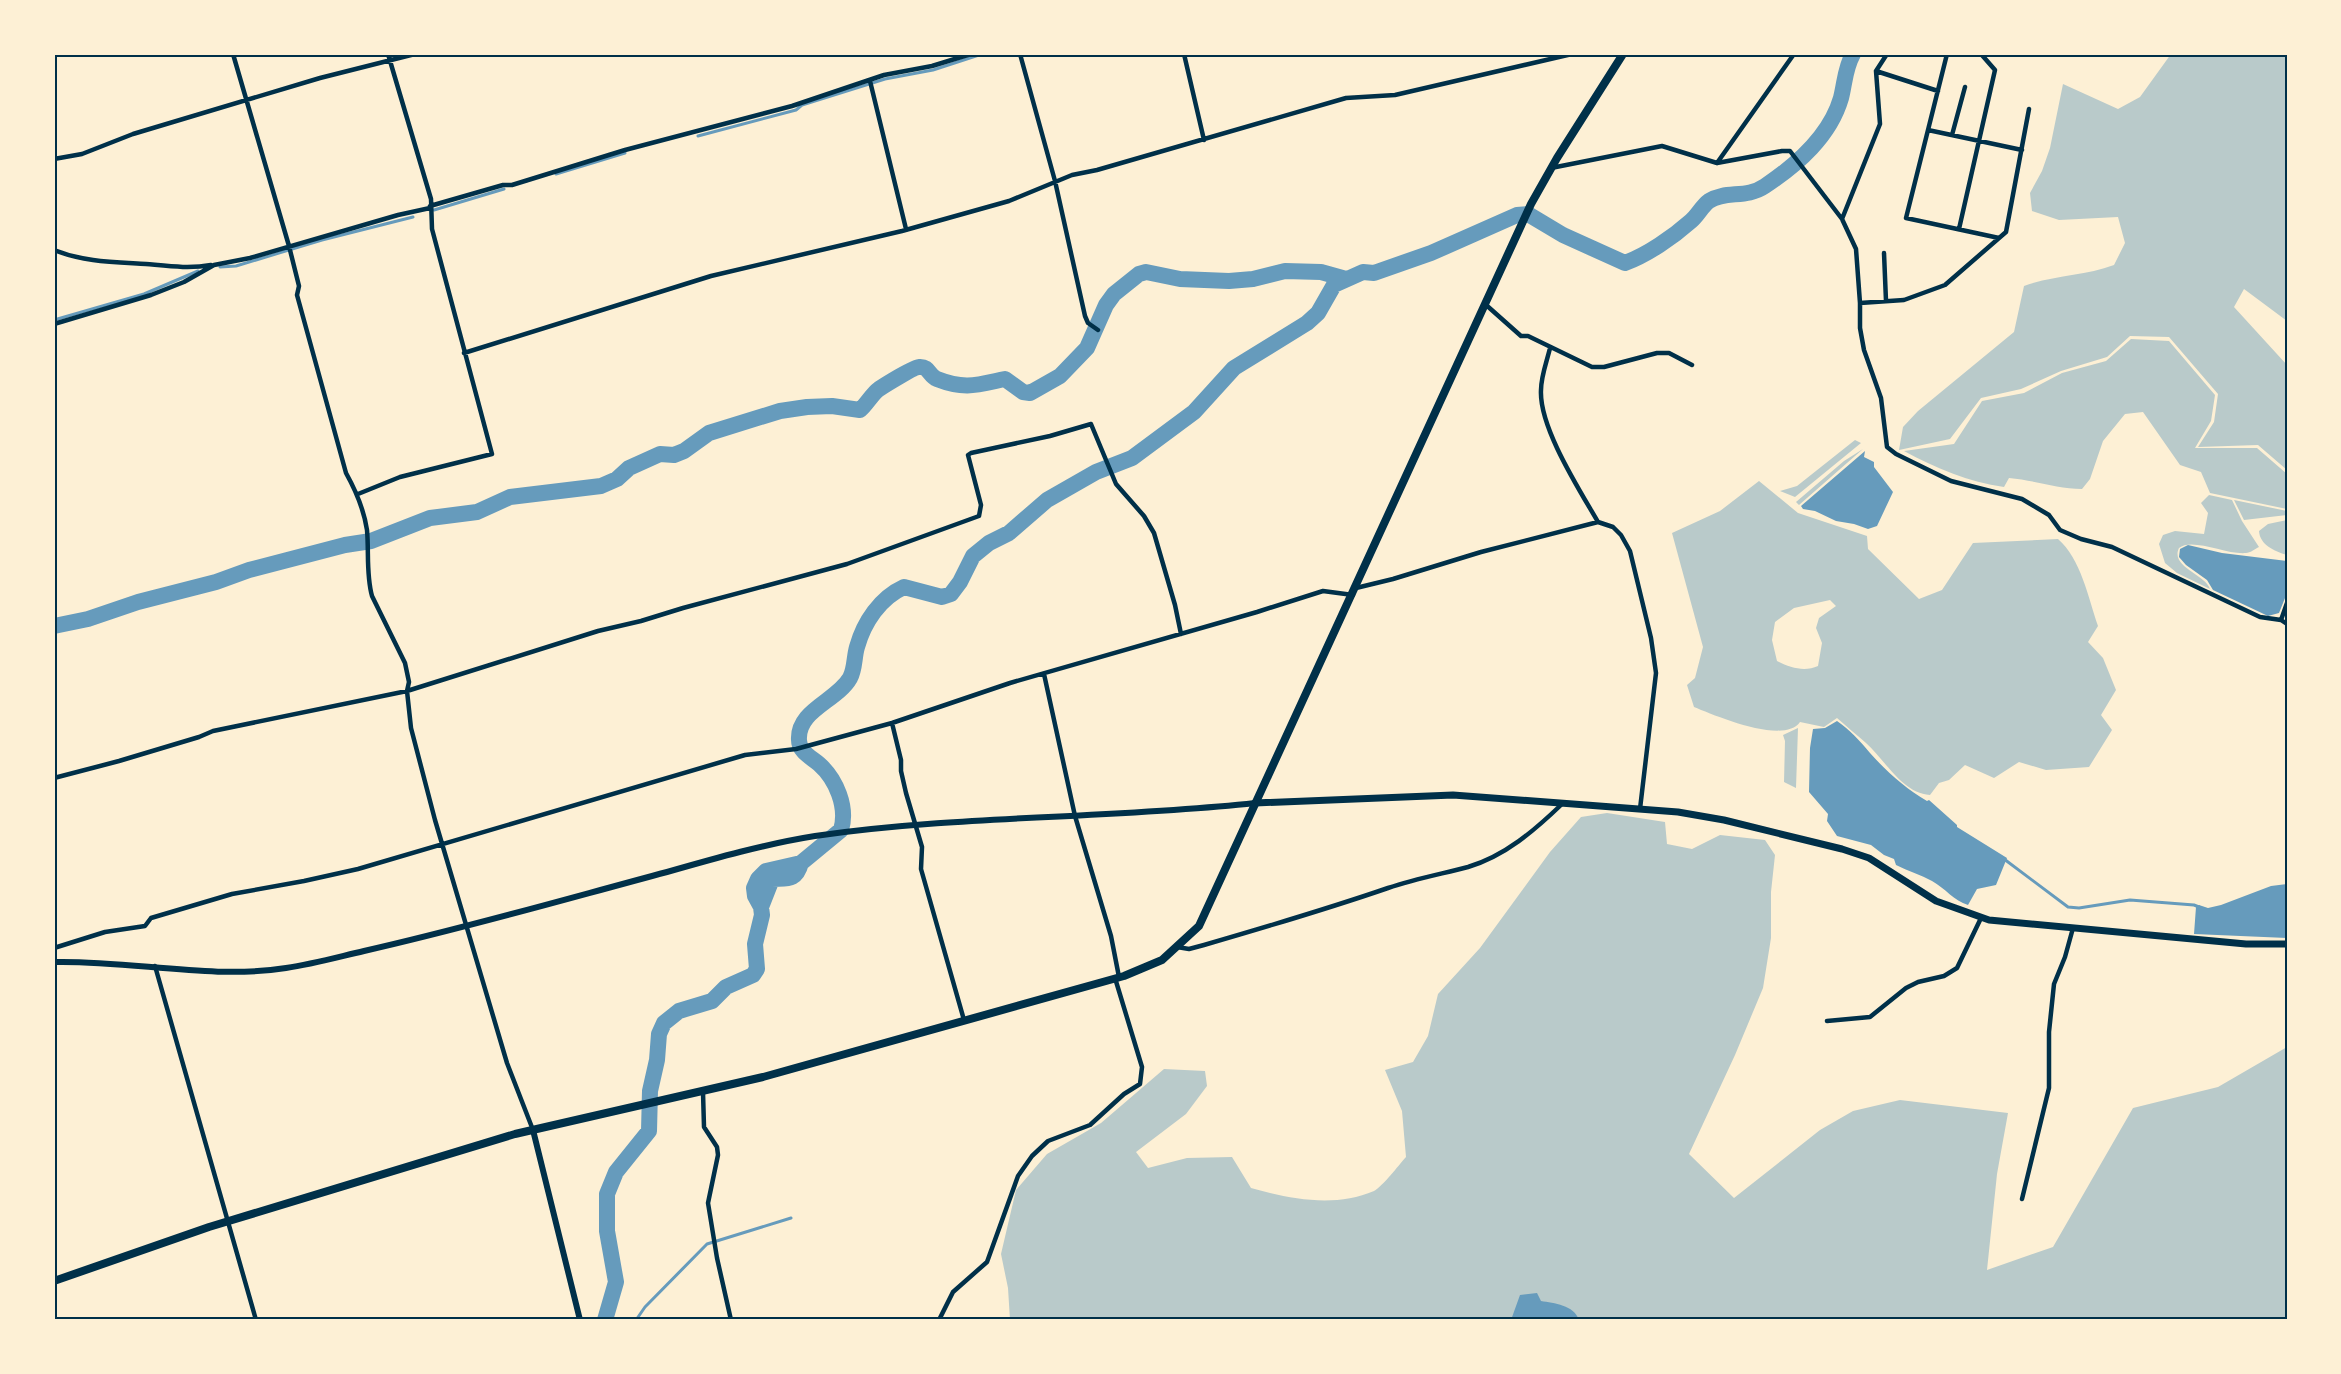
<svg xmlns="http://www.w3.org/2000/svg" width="2341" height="1374" viewBox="0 0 2341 1374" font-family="'DM Sans',sans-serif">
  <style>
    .green { fill: #b9caca; fill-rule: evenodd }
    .water { fill: #669bbc }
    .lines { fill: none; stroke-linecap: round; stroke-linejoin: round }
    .stream { stroke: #669bbc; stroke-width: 3 }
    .river { stroke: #669bbc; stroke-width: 16 }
    .minor { stroke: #003049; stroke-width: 4.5 }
    .tertiary { stroke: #003049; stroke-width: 6 }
    .secondary { stroke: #003049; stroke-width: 7 }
    .primary { stroke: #003049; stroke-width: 8 }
    .neatline { fill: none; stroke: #003049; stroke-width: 2 }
  </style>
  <rect width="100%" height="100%" fill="#fdf0d5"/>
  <path class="green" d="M2171,54H2287V321L2244,289L2234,307L2287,365V470L2258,445L2198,447L2214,422L2218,394L2169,337L2130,336L2107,357L2061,371L2021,389L1981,398L1950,439L1899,450L1903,427L1918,411L2014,332L2024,286C2054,275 2085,276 2114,265L2125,243L2118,217L2059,220L2032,211L2030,193L2042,171L2050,148L2063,84L2118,109L2140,97Z
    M2131,339L2169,341L2215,395L2211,421L2195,448H2257L2287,474V509L2210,493L2201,472L2180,465L2143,412L2125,414L2103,441L2090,479L2082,489C2057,489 2034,480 2009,478L2004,487C1969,482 1935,468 1904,451L1954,444L1982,401L2024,393L2062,373L2106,361Z
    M1855,440L1861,443L1795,497L1780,491L1797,486Z
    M1863,449L1799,505L1796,502L1844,461Z
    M1759,481L1798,513L1867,536L1868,549L1919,599L1942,590L1973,543L2058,539C2081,559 2088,597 2098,626L2088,642L2103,658L2116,690L2101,715L2112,730L2089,767L2046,770L2019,762L1994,778L1965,765L1949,780L1939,783L1930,795C1902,793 1886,761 1866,743C1857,735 1847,727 1837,718L1824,727L1800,722C1784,745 1716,716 1694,707L1687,685L1695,678L1703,647L1672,533L1720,511ZM1830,600L1836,606L1819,618L1816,628L1822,643L1818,666C1805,672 1790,668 1777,661L1772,640L1775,622L1794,608Z
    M2209,495L2232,500L2242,521L2259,547C2255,549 2250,553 2246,553C2227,555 2192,537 2179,548C2170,567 2205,574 2210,589L2177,573L2165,563L2159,544L2163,535L2175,531L2204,534L2208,513L2201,503Z
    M2234,500L2287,511V515L2244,520Z
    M2287,520V555C2274,551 2260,545 2259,531L2268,524Z
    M1798,728L1796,788L1784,782L1785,741L1783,735Z
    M1607,813L1665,822L1667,844L1692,849L1720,835L1765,840L1775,855L1771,892V938L1763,988L1735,1055L1689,1154L1734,1198L1820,1130L1853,1111L1900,1100L2008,1113L1997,1174L1987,1270L2053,1247L2133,1108L2218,1087L2287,1047V1320H1010L1008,1288L1001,1254L1016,1190L1047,1154L1101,1123L1164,1069L1205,1071L1207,1086L1186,1114L1136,1152L1148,1168L1187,1158L1232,1157L1251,1188C1289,1199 1335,1208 1374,1191C1383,1186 1398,1166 1406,1157L1402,1111L1385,1070L1413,1062L1428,1036L1438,994L1480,948L1550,852L1581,817Z"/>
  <path class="water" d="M1865,451L1864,457L1874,462V467L1893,492L1877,526L1868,529L1854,524L1836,521L1815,511L1803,509L1801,506Z
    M2188,545L2222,553L2287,561V593L2279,613L2268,616L2213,590L2207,580L2186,565L2179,557L2180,549Z
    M1837,721C1849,729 1860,741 1870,753C1886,771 1906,789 1927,801L1929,800L1957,825V827L2007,858L1996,885L1977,889L1968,905C1954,901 1945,888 1932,881C1921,875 1908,871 1896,865L1894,859L1884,855L1871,845L1837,836L1827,821L1828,814L1809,792L1810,748L1813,729L1825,728Z
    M2287,884V938L2194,934L2196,907L2199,905L2208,908L2221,905L2271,886Z
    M1537,1293L1541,1301C1554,1303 1574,1305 1579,1320H1511L1520,1295Z"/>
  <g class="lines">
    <path class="stream" d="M698,136L796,110L802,105L885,79L933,70L982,54
      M556,174L625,153
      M434,210L504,189
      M220,267L236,266L322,240L413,217
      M54,320L144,294L198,271
      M2004,859L2068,907L2079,908L2130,900L2194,905L2199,907
      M636,1320L645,1307L707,1244L791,1218"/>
    <path class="river" d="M54,626L88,619L138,602L216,582L249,570L345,545L371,541L430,518L477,512L510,497L601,486L617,479L629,468L660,454L674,455L684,451L709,433L780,411L807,407L832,406L860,410C867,404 872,394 879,389C885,385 914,367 919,367C929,366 929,376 937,379C965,390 977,385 1005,379L1023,392L1030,393L1060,376L1087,348L1106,305L1114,294L1139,274L1146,272L1180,279L1229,281L1253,279L1285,271L1321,272L1346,279
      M761,907L772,879C786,878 796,882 801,863
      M605,1320L616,1282L607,1231V1194L616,1172L649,1131L650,1091L657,1060L659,1034L664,1023L679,1011L712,1001L726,987L753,975L757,969L755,944L762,915L761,907L755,896L754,888L758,879L766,871L801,863L841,830C848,807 836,779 819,764C811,757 799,752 799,740C797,710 837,701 850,678C855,669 854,657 857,647C864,622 880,598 904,587L942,597L951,594L960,582L973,556L989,543L1009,533L1047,500L1096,472L1132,458L1194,412L1234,368L1307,323L1318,313L1334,285L1363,272L1374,273L1431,253L1517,215L1528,214L1563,235L1625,263C1647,255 1673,237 1691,221C1698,215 1702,206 1709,201C1726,190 1746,199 1765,186C1798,164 1830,136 1841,98C1845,82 1845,68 1853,54"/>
    <path class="minor" d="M233,54L289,246L299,286L297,295L346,473C356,491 364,510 367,530C369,552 366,575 372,596L405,663L409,682L407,691L411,728L435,820L507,1063L533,1130
      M1020,54L1055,181L1085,316L1088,323L1098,330
      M1184,54L1204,140
      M1947,54L1906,218L1999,238
      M1876,71L1938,91
      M870,81L906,229
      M1928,130L2022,150
      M1952,135L1965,87
      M54,159L82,154L133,134L320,78L415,54
      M1717,163L1794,54
      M1551,168L1662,146L1717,163L1782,151H1790L1842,219L1856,249L1860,303V328L1864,350L1881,398L1887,447L1896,454L1951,481L2022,499L2049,515L2060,530L2081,539L2112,547L2260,617L2281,620L2287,624
      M430,206L503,185H512L625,150L792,106L884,75L932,66L971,54
      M1842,219L1880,124L1876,71L1887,54
      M1959,229L1995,70L1981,54
      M54,250C84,262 114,262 146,264C168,266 189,269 211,265
      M1884,253L1886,301
      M1860,303L1904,300L1945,285L2006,232L2029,109
      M1485,304L1521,336H1528L1592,367H1604L1657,353H1669L1692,365
      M54,324L151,295L184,282L214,265L250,258L398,215L430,208
      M1550,348C1547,361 1541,376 1541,390C1539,427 1579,489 1598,522
      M464,353L711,276L902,231L1009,201L1072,175L1097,170L1346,98L1395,95L1572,54
      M358,494L400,477L492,454L432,229L431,199L388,54
      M1356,588L1393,579L1481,552L1598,522L1613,527L1621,535L1630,551L1651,638L1656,673L1640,809
      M2281,620L2287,603
      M1044,674L1075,816L1111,936L1119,977
      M892,723L901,760V771L906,793L922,847L921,869L964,1020
      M54,778L119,761L199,737L213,731L407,691L598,631L641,621L683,608L847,564L979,516L981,505L968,455L971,453L1050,436L1091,424L1116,484L1144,516L1154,533L1175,605L1181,634
      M1177,947L1189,949L1204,945C1266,927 1327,909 1388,888C1414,879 1441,874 1468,867C1505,856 1535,830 1562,804
      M54,948L105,932L145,926L151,918L232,894L304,881L358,869L745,755L796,749L892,723L1010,683L1257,612L1323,591L1353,595
      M155,966L256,1320
      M1827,1021L1870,1017L1906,988L1918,982L1944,976L1957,968L1981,918
      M703,1092L704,1127L717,1147L718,1155L708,1203L717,1258L731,1320
      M2022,1199L2049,1088V1032L2054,984L2065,957L2073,928
      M939,1320L953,1292L987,1262L1018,1176L1032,1156L1048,1141L1090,1125L1124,1094L1140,1084L1142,1067L1115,978"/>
    <path class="tertiary" d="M54,962C130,960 211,980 286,968C313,964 338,957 364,951C466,928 566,899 667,872C716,858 765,844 815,836C961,815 1109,819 1255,803
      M533,1130L580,1320"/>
    <path class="secondary" d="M1255,803L1453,795L1678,812L1724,820L1842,849L1869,858L1936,901L1989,920L2246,944H2287"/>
    <path class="primary" d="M54,1281L209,1227L515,1134L763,1077L1124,976L1162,960L1199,926L1531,204L1557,158L1623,54"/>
  </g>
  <rect width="2341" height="1374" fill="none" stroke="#fdf0d5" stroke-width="111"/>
  <rect x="56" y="56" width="2230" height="1262" class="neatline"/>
</svg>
